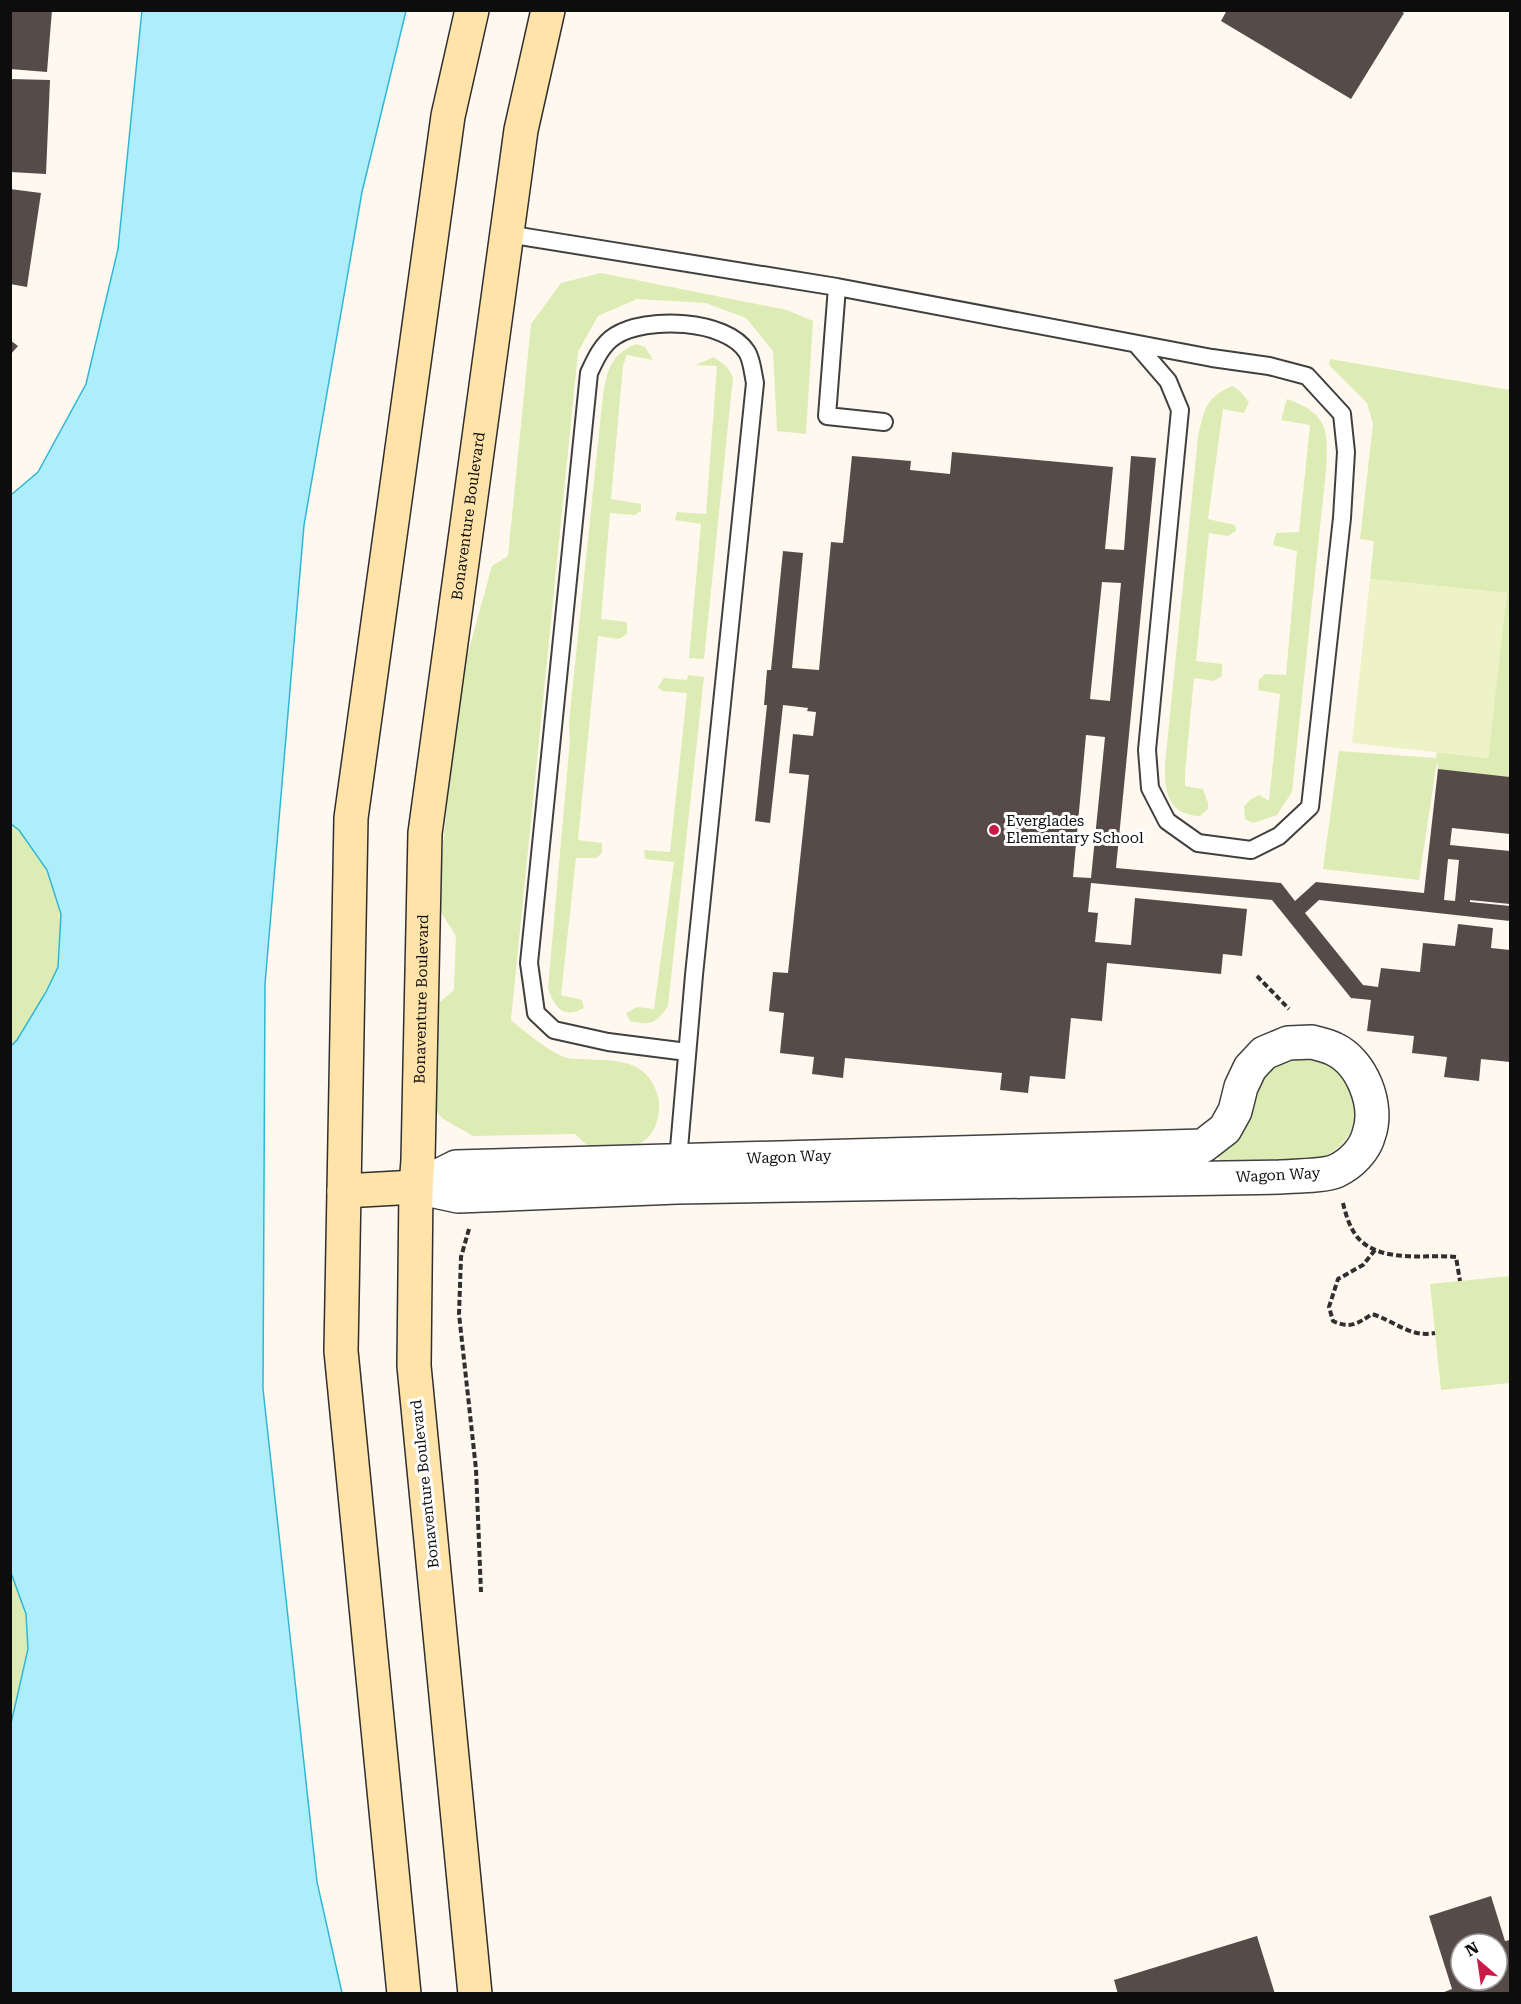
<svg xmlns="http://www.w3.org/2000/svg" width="1521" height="2004" viewBox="0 0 1521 2004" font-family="'Roboto Serif',serif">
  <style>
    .green { fill: #ddecb4 }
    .pitch { fill: #edf3c7 }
    .water { fill: #aeeefb; stroke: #30b7d7; stroke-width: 1.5 }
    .building { fill: #574b49; fill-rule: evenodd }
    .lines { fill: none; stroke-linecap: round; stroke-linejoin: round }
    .lane-casing { stroke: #404040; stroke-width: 20 }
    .street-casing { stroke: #404040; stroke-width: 36 }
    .secondary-casing { stroke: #2f2f2f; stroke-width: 36 }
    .path { stroke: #2f2f2f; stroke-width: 4; stroke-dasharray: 6 3; stroke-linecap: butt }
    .lane { stroke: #fff; stroke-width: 16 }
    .street { stroke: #fff; stroke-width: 33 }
    .secondary { stroke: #ffe3a9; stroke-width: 33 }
    .poi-dot { fill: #c81b47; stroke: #fff; stroke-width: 2 }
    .labels { text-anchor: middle; stroke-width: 6; stroke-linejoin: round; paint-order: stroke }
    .street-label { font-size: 15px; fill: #0d0d0d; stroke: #fff }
    .poi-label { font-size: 15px; fill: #0d0d0d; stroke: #fff; text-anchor: start }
  </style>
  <rect width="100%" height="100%" fill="#fff8ee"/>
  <path class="green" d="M601,273L787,310L813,321L806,434L777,431L773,351L746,318L706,303L637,299L598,316L578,352L511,1020C527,1033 545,1049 564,1057C569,1059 576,1059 582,1059C607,1061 637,1057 652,1082C658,1093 661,1104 658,1117C653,1142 634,1150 611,1150C606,1151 602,1151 598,1150C588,1147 582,1141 575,1134L473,1136L442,1118L432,1106L438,1004L454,990L456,936L437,906L458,689L492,566L508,556L531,324L561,283Z
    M636,344L645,347L653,360L627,355L623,366L611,499L641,504V511L635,515L610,513L601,619L627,622V634L619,639L598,636L578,840L602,843V853L596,858H576L561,995L582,1000L584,1008C563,1020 554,1006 548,988L570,740L569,722L603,395C608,368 610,356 636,344Z
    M714,357L727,367L733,377L704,659L689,658L701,524L675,520L677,512L706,514L717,366L695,365Z
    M1330,359L1510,390V777L1438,769L1437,761L1419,880L1323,869L1339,751L1436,758L1437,752L1488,758L1506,593L1370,579L1374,541L1360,539L1373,424L1367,403L1329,365Z
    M1232,386L1239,390L1249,402L1244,413L1223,409L1208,519L1235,525L1236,531L1228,536L1209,533L1196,661L1222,664V676L1214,681L1194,678L1185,773V786L1203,789L1208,803V809L1200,816C1168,815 1164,791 1165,764L1198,437C1204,410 1205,398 1232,386Z
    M1287,399C1329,414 1328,430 1326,471L1292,792L1277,815L1253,823L1245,819L1244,807L1250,800L1259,795L1269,801L1280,694L1258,690L1259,680L1265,674L1286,675L1297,551L1273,545L1276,533L1299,532L1310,425L1281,420Z
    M688,675L704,677L668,1006C656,1023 652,1026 630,1021L626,1013L637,1007L654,1009L674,862L645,859L644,850L670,852L687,693L662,691L658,687L664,678L687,680Z
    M10,824L19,830L47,870L61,914L58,967L46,992L17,1040L11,1047Z
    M1312,1056C1320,1060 1335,1064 1341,1071C1345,1075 1347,1083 1349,1088C1365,1121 1349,1146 1318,1160H1220L1215,1152L1255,1084L1278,1061Z
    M1510,1276V1383L1441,1390L1430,1284Z
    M11,1570L26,1614L28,1649L11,1728Z"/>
  <path class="pitch" d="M1370,579L1507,593L1488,758L1352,743Z"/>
  <path class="water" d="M142,10L406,11L362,192L304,525L265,984L263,1389L317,1882L342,1993H11L10,1728L28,1649L26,1614L10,1570V1047L17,1040L46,992L58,967L61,914L47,870L19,830L11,824V495L38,472L86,384L118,249Z"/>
  <path class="building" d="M10,10H52L47,72L10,69Z
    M1227,10H1399L1404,13L1351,99L1221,21Z
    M10,79L50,80L46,174L10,172Z
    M10,189L41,193L27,287L10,284Z
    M10,340L18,346L10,355Z
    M952,452L1113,467L1105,549L1124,550L1131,456L1156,458L1116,868L1281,883L1295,901L1316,882L1424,893L1438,769L1510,777V834L1452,828L1450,845L1510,851V904L1470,900V902L1510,906V921L1319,900L1305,913L1363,985L1378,987L1381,968L1420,972L1423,943L1455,946L1458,924L1493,928L1491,948L1510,950V1062L1481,1059L1479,1081L1444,1077L1447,1057L1412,1053L1414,1036L1367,1031L1371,1000L1351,998L1272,900L1091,883L1088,912L1098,913L1095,942L1131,945L1135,898L1247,909L1242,956L1223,954L1221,974L1107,963L1102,1021L1071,1018L1065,1079L1030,1076L1028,1093L1000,1090L1002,1073L845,1058L843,1078L812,1074L814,1057L780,1053L784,1013L769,1011L773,972L788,973L809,775L789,773L793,734L813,736L816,712L807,711L808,708L783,705L770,823L755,821L767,705H764L767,670H771L783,551L803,553L792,668L819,670L831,542L843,543L852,456L911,461L910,470L950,474ZM1102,582L1121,583L1110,701L1090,699ZM1086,735L1105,737L1091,878L1073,877ZM1448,859L1459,860L1455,901L1444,900Z
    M1491,1896L1505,1941L1510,1940V1994H1439L1452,1989L1429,1916ZM1461,1944H1497V1980H1461Z
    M1257,1936L1275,1994H1118L1114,1980Z"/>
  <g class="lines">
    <defs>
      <path id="lane" d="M507,234L837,287L1212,358L1269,366L1307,376L1342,414L1346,452L1342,518L1310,807L1279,836L1251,850L1198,843L1167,821L1150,788L1147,750L1180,410L1168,381L1136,344
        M837,287L827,416L884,422
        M678,1160L694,975L755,383C753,374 752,360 747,352C726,319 646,316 615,336C602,344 595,360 589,373L529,963L536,1013L554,1030L608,1042L687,1052"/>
      <path id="street" d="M1312,1042C1319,1044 1328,1046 1334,1049C1362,1062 1379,1105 1369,1134C1365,1150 1351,1164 1336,1171C1325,1176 1293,1176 1280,1177L677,1187L458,1196L416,1187L456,1167L1203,1146L1225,1129L1235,1111L1241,1087L1250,1068L1264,1053L1288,1043Z"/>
      <g id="secondary">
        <path d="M344,1191L416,1187"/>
        <path d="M404,1994L341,1351L351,818L448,116L472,10"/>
        <path id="s1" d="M475,1994L414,1366L416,1187L418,1160L425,833L521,130L548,10"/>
      </g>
    </defs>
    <use href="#lane" class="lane-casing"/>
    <use href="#street" class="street-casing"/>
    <use href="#secondary" class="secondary-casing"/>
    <path class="path" d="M1257,976L1289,1009
      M1343,1203C1346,1216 1351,1232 1361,1241C1385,1263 1427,1254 1456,1257L1460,1281
      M469,1229L461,1257L459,1314L476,1469L481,1592
      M1375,1250L1363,1265L1338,1279L1329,1307L1333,1321C1350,1329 1357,1324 1372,1314C1395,1321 1410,1338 1435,1333"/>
    <use href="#lane" class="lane"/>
    <use href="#street" class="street"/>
    <use href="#secondary" class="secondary"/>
  </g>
  <circle class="poi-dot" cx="994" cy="830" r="6"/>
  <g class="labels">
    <g class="street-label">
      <text dy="5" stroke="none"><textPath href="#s1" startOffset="1484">Bonaventure Boulevard</textPath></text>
      <text dy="5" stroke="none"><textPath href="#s1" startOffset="998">Bonaventure Boulevard</textPath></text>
      <text transform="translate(789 1157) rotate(-2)" y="5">Wagon Way</text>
      <text transform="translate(1278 1175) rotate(-3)" y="5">Wagon Way</text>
      <text transform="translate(425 1484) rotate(-96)" y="5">Bonaventure Boulevard</text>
    </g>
    <g class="poi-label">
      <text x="1006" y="826">Everglades<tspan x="1006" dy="17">Elementary School</tspan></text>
    </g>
  </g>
  <rect width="1521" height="2004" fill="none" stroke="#0d0d0d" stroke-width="24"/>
  <g transform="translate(1479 1962) rotate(331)"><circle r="28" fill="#ffffff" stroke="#9e9e9e" stroke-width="1.5"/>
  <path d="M0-4.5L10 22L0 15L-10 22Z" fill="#c81b47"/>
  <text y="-9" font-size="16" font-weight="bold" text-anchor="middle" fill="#0d0d0d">N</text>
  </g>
</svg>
